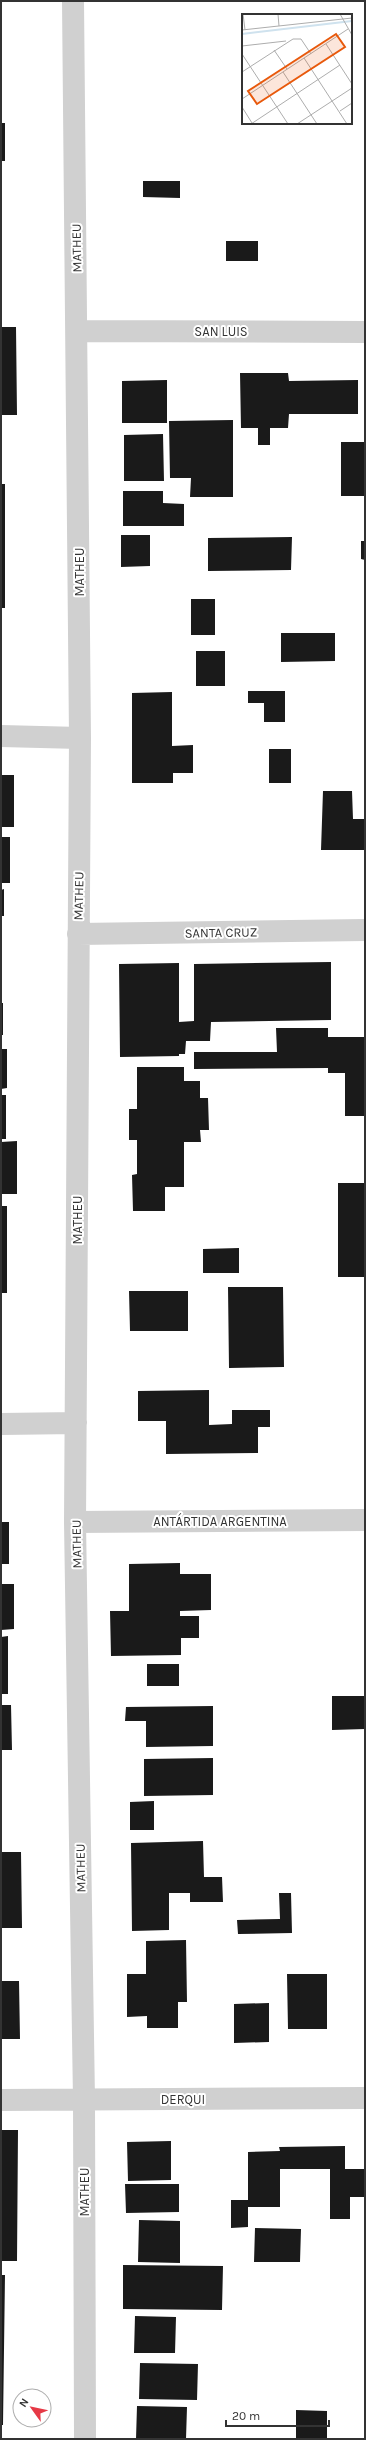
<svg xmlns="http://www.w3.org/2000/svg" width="366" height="2440" viewBox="0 0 366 2440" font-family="Karla,sans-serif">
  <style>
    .building { fill: #1a1a1a }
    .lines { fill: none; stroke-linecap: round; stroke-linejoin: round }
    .minor { stroke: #d0d0d0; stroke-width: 22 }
    .labels { text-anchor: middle; stroke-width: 4; stroke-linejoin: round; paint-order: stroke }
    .street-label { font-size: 13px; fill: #333; stroke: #fff }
    .inset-river { fill: none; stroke: #cfe2ee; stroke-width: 2 }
    .inset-road { fill: none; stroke: #adadad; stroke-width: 1 }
    .view { fill: #e8590c; fill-opacity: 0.15; stroke: #e8590c; stroke-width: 2 }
    .inset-edge { fill: none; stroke: #333; stroke-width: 2 }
  </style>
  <rect width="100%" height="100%" fill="#fff"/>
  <path class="building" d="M1,123H5V161H1Z
    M143,181H180V198L143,197Z
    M226,241H258V261H226Z
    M1,327H16L17,415H1Z
    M240,373H288L289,381L358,380V414H289L288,428H270V445H258V428H241Z
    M167,380V423H122V381Z
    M233,420V497H190L191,478H170L169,421Z
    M163,434L164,481H124V435Z
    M341,442H365V496H341Z
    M1,484H5V608H1Z
    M123,491H163V503L184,504V526H123Z
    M121,535H150V566L121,567Z
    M292,537L291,570L208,571V538Z
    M361,541H365V560L361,559Z
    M191,599H215V635H191Z
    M281,633H335V661L281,662Z
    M196,651H225V686H196Z
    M248,691H285V722H264V703H248Z
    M172,692V746L193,745V773H173V783H132V693Z
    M269,749H291V783H269Z
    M1,775H14V827H1Z
    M323,791H352L353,819H365V850H321Z
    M1,837H10V883H1Z
    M4,889V916H1V890Z
    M331,962V1020L211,1022L210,1041H186L185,1054H179V1056L120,1057L119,964L179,963V1022L194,1021V964Z
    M1,1003H3V1035H1Z
    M276,1028H328V1037H365V1116H345V1073H328V1068L194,1069V1052H277Z
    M1,1049H7V1088L1,1089Z
    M137,1067H184V1081H200V1098H208L209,1130H200L201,1142H184V1187H165V1211H133L132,1175L137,1174V1140H129V1109H137Z
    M1,1095H6V1139H1Z
    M17,1141V1194H1V1142Z
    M338,1183H365V1277H338Z
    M1,1206H7V1293H1Z
    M239,1248V1273H203V1249Z
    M228,1287H283L284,1367L229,1368Z
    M129,1291H188V1331H130Z
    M209,1390V1425L232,1424V1410H270V1427H258V1453L166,1454V1421H138V1391Z
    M1,1522H9V1564H1Z
    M180,1563V1574H211V1610L180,1611V1616H199V1638H181V1655L111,1656L110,1611H129V1564Z
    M1,1584H14V1629L1,1630Z
    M8,1636V1694H1V1637Z
    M147,1664H179V1686H147Z
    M332,1696H365V1729L332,1730Z
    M1,1705H11L12,1750H1Z
    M213,1706V1746L146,1747V1721H125L126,1707Z
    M213,1758V1795L144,1796V1759Z
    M154,1801V1830H130V1802Z
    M203,1841L204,1877H222L223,1902H190V1893H169V1930L132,1931L131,1843Z
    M1,1852H21L22,1928H1Z
    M279,1893H291L292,1933L238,1934L237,1920L280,1919Z
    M186,1940L187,2002H178V2028H147V2016L127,2017V1974H146V1941Z
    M287,1974H327V2029H288Z
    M1,1981H19L20,2039H1Z
    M269,2003V2042L234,2043V2004Z
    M1,2130H18L17,2261H1Z
    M171,2141V2180L128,2181L127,2142Z
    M345,2146V2169H365V2197H350V2219H330V2169H280V2207H248V2227L231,2228V2200H248V2152L280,2151L279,2147Z
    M125,2184H179V2212L126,2213Z
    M139,2220L180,2221V2263L138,2262Z
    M255,2228L301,2229L300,2262H254Z
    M123,2265L223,2266L222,2310L123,2309Z
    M1,2275H5L3,2425H1Z
    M135,2316L176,2317L175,2353H134Z
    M140,2363L198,2364L197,2400L139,2399Z
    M137,2406L187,2407L186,2439H136Z
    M296,2410L327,2411V2439H296Z"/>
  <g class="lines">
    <path class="minor" d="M73,1L80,738L75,1522L84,2100L85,2439
      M77,331L365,332
      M1,736L80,738
      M78,934L365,930
      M1,1424L76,1423
      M75,1522L365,1520
      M1,2100L365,2098"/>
  </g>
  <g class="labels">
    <g class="street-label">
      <text transform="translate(76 248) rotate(-91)" y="5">MATHEU</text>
      <text x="221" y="336">SAN LUIS</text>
      <text transform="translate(79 572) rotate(-90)" y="5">MATHEU</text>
      <text transform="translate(78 896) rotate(-89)" y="5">MATHEU</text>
      <text transform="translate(221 932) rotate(-1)" y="5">SANTA CRUZ</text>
      <text transform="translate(77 1220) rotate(-90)" y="5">MATHEU</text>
      <text x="220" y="1526">ANTÁRTIDA ARGENTINA</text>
      <text transform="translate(76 1544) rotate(-91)" y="5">MATHEU</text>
      <text transform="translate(80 1868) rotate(-91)" y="5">MATHEU</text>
      <text x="183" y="2104">DERQUI</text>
      <text transform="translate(84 2192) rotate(-90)" y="5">MATHEU</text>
    </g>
  </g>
  <g transform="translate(242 14)">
    <rect width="110" height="110" fill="#fff"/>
    <path class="inset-river" d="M0,20L110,7"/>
    <path class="inset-road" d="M1,0L3,16M36,0L37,12M98,0L110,21M0,16L110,4M84,30L110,70M0,32L44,27M32,36L45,55M0,40L46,110M62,44L105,110M0,58L51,25H59L69,40M41,58L75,110M0,85L106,15M0,93L10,109M98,97L110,89M9,110L98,51M55,110L110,74"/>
    <path class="view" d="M94,20L103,33L15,90L6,77Z"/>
    <rect width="110" height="110" class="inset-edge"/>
  </g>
  <rect width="366" height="2440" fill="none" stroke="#333333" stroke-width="4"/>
  <g transform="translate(32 2408) rotate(303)"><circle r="19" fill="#ffffff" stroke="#adadad"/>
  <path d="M0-3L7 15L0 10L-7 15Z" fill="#e63946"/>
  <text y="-6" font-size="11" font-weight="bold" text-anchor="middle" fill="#333333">N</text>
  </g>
  <path d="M226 2420v6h103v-6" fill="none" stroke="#333333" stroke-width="2"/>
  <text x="232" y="2420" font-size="12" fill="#333333" stroke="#ffffff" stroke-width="3" paint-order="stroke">20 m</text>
</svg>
